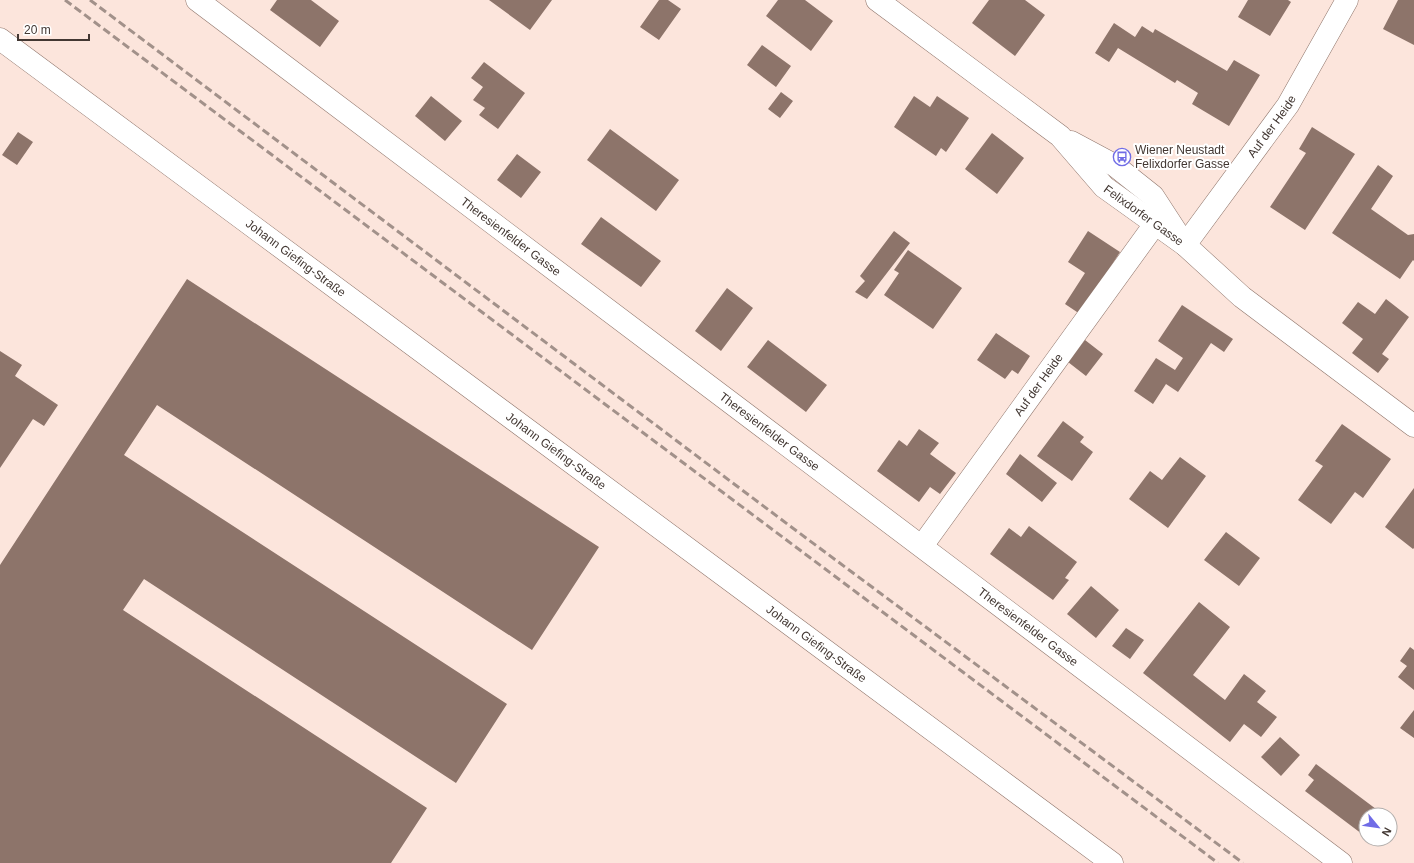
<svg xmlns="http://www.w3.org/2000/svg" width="1414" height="863" viewBox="0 0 1414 863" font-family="Arial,sans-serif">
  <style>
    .building { fill: #8d746a }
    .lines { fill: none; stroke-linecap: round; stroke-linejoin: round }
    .minor-casing { stroke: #8f756b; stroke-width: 23 }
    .minor { stroke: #fff; stroke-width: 22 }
    .rail { stroke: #a2918a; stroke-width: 3; stroke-dasharray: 8 4; stroke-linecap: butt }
    .labels { text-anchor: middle; stroke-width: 4; stroke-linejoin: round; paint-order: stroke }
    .street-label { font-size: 12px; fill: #423732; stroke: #fff }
    .poi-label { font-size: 12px; fill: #423732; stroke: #fff; text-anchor: start }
  </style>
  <rect width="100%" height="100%" fill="#fce5dc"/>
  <path class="building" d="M277,0H311L339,21L320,47L270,10Z
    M489,0H552L530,30Z
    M659,0H668L681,9L659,40L640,27Z
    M778,0H805L833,21L811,51L766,16Z
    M989,0H1025L1045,15L1015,56L972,23Z
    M1248,0H1288L1291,2L1270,36L1238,17Z
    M1398,0H1414V45L1383,29Z
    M1114,23L1135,37L1142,26L1153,33L1155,29L1227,71L1234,60L1260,75L1229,126L1192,104L1198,93L1177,80L1175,83L1118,48L1109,62L1095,53Z
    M762,45L791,66L776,87L747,65Z
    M484,62L525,93L498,129L479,115L485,108L473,100L483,87L471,78Z
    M781,92L793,101L780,118L768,109Z
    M431,96L462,121L445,141L415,116Z
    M914,96L930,107L937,96L969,118L946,152L941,148L936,156L894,127Z
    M1312,127L1355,154L1305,230L1270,207L1306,153L1299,149Z
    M610,129L679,180L656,211L587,160Z
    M18,132L33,142L17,165L2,155Z
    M992,133L1024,158L997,194L965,169Z
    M517,154L541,172L521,198L497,180Z
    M1378,165L1393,176L1371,209L1408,235L1414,234V261L1413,260L1400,279L1332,233Z
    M601,217L661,261L641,287L581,244Z
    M894,231L910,243L867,299L855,292L865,281L860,276Z
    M1088,231L1120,252L1080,314L1065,304L1085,273L1068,262Z
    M908,250L962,288L933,329L884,295L899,273L894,270Z
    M187,279L599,547L532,650L157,405L124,455L507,704L456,783L144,579L123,610L427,808L391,863H0V565Z
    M727,288L753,308L721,351L695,331Z
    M1386,299L1409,317L1382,354L1389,359L1378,373L1352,353L1363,339L1342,323L1358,302L1375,314Z
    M1182,305L1233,339L1224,352L1211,343L1178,392L1166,384L1153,404L1134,391L1156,358L1175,370L1183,358L1158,341Z
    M996,333L1030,356L1018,374L1012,370L1005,379L977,360Z
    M768,340L827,385L806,412L747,367Z
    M1085,340L1103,354L1086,376L1068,362Z
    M0,351L22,365L15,376L58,405L44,426L33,419L0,468Z
    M1063,421L1084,437L1080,442L1093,452L1072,481L1037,456Z
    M1342,424L1391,459L1363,498L1355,492L1331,524L1298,500L1323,466L1315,461Z
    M919,429L939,443L930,454L956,473L940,494L930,487L919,502L877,471L899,440L907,446Z
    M1020,454L1057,483L1042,502L1006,474Z
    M1180,457L1206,476L1168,528L1129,499L1150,471L1162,480Z
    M1414,488V548L1413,549L1385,527Z
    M1029,526L1077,562L1065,578L1069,580L1053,600L990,554L1009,528L1021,537Z
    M1226,532L1260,558L1239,586L1204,560Z
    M1091,586L1119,610L1096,638L1067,614Z
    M1199,602L1230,627L1193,675L1225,700L1244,674L1266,691L1257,702L1277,717L1261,737L1244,724L1230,742L1143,673Z
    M1126,628L1144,640L1130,659L1112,646Z
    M1410,647L1414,650V690L1398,677L1407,666L1400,661Z
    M1414,710V738L1400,728Z
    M1280,737L1300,755L1281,776L1261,757Z
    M1316,764L1384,815H1366V837L1305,791L1314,780L1308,775Z"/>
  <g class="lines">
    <defs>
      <g id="minor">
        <path id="s1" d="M197,0L1341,863"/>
        <path id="s2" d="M877,0L1060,136L1104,187L1185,245L1242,297L1414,426"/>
        <path id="s3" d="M0,39L1112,863"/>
        <path d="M1071,142L1114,165L1153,196L1179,236"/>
        <path id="s4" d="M1185,245L1288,105L1347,0"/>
        <path id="s5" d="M922,546L1155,224"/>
      </g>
    </defs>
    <use href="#minor" class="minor-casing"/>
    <use href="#minor" class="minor"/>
    <path class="rail" d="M65,0L1218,863
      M90,0L794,529L1243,863"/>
  </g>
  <defs>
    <symbol id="bus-ring" viewBox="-11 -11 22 22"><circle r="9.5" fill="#fff" stroke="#706ce6" stroke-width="1.5"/><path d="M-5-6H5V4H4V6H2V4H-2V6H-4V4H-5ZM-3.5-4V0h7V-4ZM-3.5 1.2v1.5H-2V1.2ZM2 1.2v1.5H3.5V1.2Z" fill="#706ce6"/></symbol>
  </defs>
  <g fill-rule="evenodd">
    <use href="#bus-ring" x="1112" y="147" width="20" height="20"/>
  </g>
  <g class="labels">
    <g class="street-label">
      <text dy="4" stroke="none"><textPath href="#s4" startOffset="147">Auf der Heide</textPath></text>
      <text dy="4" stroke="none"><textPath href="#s2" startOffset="344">Felixdorfer Gasse</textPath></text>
      <text dy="4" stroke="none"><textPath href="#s1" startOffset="393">Theresienfelder Gasse</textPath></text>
      <text dy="4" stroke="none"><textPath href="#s3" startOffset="368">Johann Giefing-Straße</textPath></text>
      <text dy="4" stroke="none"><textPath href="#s5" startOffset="199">Auf der Heide</textPath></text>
      <text dy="4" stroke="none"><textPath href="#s1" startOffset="717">Theresienfelder Gasse</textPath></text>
      <text dy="4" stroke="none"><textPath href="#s3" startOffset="692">Johann Giefing-Straße</textPath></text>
      <text dy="4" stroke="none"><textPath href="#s1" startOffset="1041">Theresienfelder Gasse</textPath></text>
      <text dy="4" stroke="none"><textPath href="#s3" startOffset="1016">Johann Giefing-Straße</textPath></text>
    </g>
    <g class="poi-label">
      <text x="1135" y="154">Wiener Neustadt<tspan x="1135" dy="14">Felixdorfer Gasse</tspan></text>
    </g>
  </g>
  <g transform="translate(1378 827) rotate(119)"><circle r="19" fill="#ffffff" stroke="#b3afad"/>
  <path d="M0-3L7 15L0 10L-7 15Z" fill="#706ce6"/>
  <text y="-6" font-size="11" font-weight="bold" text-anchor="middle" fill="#423732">N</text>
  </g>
  <path d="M18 34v6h71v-6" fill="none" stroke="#423732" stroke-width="2"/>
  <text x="24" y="34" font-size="12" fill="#423732" stroke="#ffffff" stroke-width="3" paint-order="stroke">20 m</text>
</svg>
